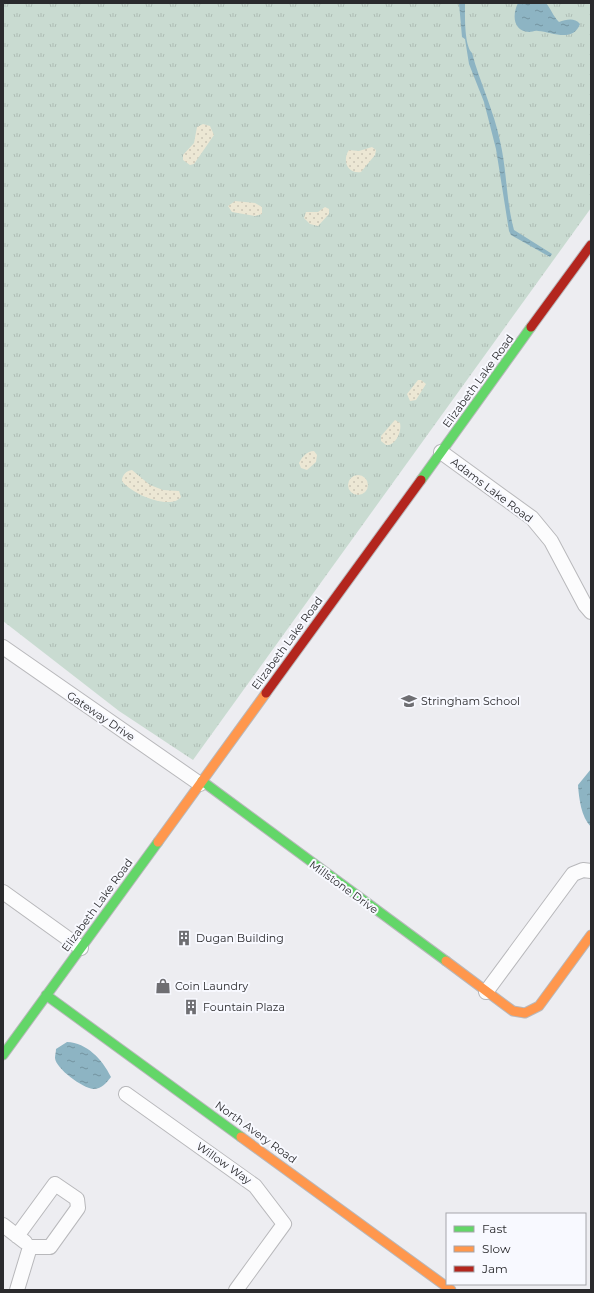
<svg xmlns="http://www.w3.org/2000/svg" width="594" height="1293" viewBox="0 0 594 1293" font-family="Montserrat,sans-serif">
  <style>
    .grass { fill: url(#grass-tufts) }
    .sand { fill: url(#sand-dots) }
    .water { fill: url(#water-ripples) }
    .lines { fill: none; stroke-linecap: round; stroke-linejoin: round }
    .street-casing { stroke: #b8b8bb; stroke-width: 16 }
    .fast-casing { stroke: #b8b8bb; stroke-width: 11 }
    .slow-casing { stroke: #b8b8bb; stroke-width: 11 }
    .jam-casing { stroke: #b8b8bb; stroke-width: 11 }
    .street { stroke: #fcfcfd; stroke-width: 14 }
    .fast { stroke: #63d668; stroke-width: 9 }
    .slow { stroke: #ff974d; stroke-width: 9 }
    .jam { stroke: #b3261e; stroke-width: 9 }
    .labels { text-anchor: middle; stroke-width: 4; stroke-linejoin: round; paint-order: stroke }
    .street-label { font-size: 11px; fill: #2a2a2d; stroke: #f8f9ff }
    .poi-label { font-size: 11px; fill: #2a2a2d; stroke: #f8f9ff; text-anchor: start }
  </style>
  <defs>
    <pattern id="grass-tufts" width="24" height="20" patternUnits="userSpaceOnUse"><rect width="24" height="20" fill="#c9dbd1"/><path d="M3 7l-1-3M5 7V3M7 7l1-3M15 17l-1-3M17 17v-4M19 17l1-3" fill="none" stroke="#adbcb4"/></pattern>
    <pattern id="sand-dots" width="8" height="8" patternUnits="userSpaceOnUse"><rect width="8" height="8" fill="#ece7d4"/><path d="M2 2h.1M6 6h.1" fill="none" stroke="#cbc6b6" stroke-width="1.8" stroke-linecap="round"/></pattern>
    <pattern id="water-ripples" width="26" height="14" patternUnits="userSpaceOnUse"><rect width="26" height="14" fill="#8db4c3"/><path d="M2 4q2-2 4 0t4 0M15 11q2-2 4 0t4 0" fill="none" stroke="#73939f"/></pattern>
  </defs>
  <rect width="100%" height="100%" fill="#ededf1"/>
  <path class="grass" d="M3,3H591V208L193,760L119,711L3,621Z"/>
  <path class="sand" d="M203,124L210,126L214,135L194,164L190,165L183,160V155L194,143L197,127Z
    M372,147L376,150L375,155L361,172C347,174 342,160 349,150L359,151Z
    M235,201L255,203L262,207V214L255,216L232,212L228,206Z
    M325,207L329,209V214L318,226L310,224L304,218L306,212H318Z
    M418,380H421L426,384L416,400L410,401L407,394Z
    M395,420L400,423C402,431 396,446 386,445L381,441V436Z
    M314,451L317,455L316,462L307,470L301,468L299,463C302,457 307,451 314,451Z
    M132,470L150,485L163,490L179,491L181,497C170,511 130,493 122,481C122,475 126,471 132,470Z
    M348 485a10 10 0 1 1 20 0a10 10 0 1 1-20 0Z"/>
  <path class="water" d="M459,3H465C465,15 464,45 472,53C480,83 494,111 500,141C507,170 506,201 514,230L549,252L552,254L550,257L511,235L509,231L496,149L484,102L469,64L465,39L462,37Z
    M518,3H546C551,9 553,16 559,22C566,20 574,17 580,24C573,43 552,32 538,31C535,30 532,32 529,32C513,31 512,15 518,3Z
    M591,769V827C581,817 579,798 578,785Z
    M67,1042C87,1043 102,1059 111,1077C106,1083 102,1089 93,1089C83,1088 56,1069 55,1058C55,1055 56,1052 56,1049Z"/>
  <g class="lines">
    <defs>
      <path id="street" d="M441,452L532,518L551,541L585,605L591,612
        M3,647L200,784
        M3,892L81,948
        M486,992L573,874L583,870L591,871
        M126,1094L255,1186L284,1224L236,1290
        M3,1225L25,1242
        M17,1290L30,1247H50L78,1208L77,1199L55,1184L17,1236"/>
      <path id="fast" d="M421,480L531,327
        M202,781L446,961
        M46,995L241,1137
        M3,1055L158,842"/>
      <path id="slow" d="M158,842L266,693
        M446,961L513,1011L525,1013L539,1006L591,935
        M241,1137L451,1290"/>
      <path id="jam" d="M531,327L591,245
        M266,693L421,480"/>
    </defs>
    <use href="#street" class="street-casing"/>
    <use href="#fast" class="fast-casing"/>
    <use href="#slow" class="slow-casing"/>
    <use href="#jam" class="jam-casing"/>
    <use href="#street" class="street"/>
    <use href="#fast" class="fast"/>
    <use href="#slow" class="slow"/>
    <use href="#jam" class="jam"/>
  </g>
  <defs>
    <symbol id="school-bare" viewBox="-9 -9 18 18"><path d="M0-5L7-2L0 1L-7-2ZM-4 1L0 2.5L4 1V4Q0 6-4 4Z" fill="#6e6e72" stroke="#f8f9ff" stroke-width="2.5" paint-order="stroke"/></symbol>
    <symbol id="building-bare" viewBox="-9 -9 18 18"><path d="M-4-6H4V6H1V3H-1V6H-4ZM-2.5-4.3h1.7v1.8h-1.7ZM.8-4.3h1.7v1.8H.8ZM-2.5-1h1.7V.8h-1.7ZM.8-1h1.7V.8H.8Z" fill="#6e6e72" stroke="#f8f9ff" stroke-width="2.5" paint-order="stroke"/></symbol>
    <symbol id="shop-bare" viewBox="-9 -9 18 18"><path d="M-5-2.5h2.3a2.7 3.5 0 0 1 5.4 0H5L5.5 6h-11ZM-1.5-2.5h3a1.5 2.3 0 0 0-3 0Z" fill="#6e6e72" stroke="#f8f9ff" stroke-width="2.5" paint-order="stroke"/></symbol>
  </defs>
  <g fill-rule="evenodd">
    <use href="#school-bare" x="398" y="690" width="22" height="22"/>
    <use href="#building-bare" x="173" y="927" width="22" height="22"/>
    <use href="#shop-bare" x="152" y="975" width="22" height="22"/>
    <use href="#building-bare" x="180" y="996" width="22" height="22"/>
  </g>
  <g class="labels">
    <g class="street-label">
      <text transform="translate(478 381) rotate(-54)" y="4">Elizabeth Lake Road</text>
      <text transform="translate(492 490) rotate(37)" y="4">Adams Lake Road</text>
      <text transform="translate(287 643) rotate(-54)" y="4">Elizabeth Lake Road</text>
      <text transform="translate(101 716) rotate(34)" y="4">Gateway Drive</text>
      <text transform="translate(344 887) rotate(36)" y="4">Millstone Drive</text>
      <text transform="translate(97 905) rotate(-54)" y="4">Elizabeth Lake Road</text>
      <text transform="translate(256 1132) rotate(36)" y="4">North Avery Road</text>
      <text transform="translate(224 1163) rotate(35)" y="4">Willow Way</text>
    </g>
    <g class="poi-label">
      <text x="421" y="705">Stringham School</text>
      <text x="196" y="942">Dugan Building</text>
      <text x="175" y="990">Coin Laundry</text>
      <text x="203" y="1011">Fountain Plaza</text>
    </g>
  </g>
  <rect width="594" height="1293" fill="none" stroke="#2a2a2d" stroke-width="8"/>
  <rect x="446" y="1213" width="140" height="72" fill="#f8f9ff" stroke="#a6a6ab"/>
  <rect x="454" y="1226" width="20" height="6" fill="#63d668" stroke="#a6a6ab"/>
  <text x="482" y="1233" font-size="12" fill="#2a2a2d">Fast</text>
  <rect x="454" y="1246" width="20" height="6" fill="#ff974d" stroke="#a6a6ab"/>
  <text x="482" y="1253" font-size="12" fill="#2a2a2d">Slow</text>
  <rect x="454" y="1266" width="20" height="6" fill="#b3261e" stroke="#a6a6ab"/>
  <text x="482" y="1273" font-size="12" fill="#2a2a2d">Jam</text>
</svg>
